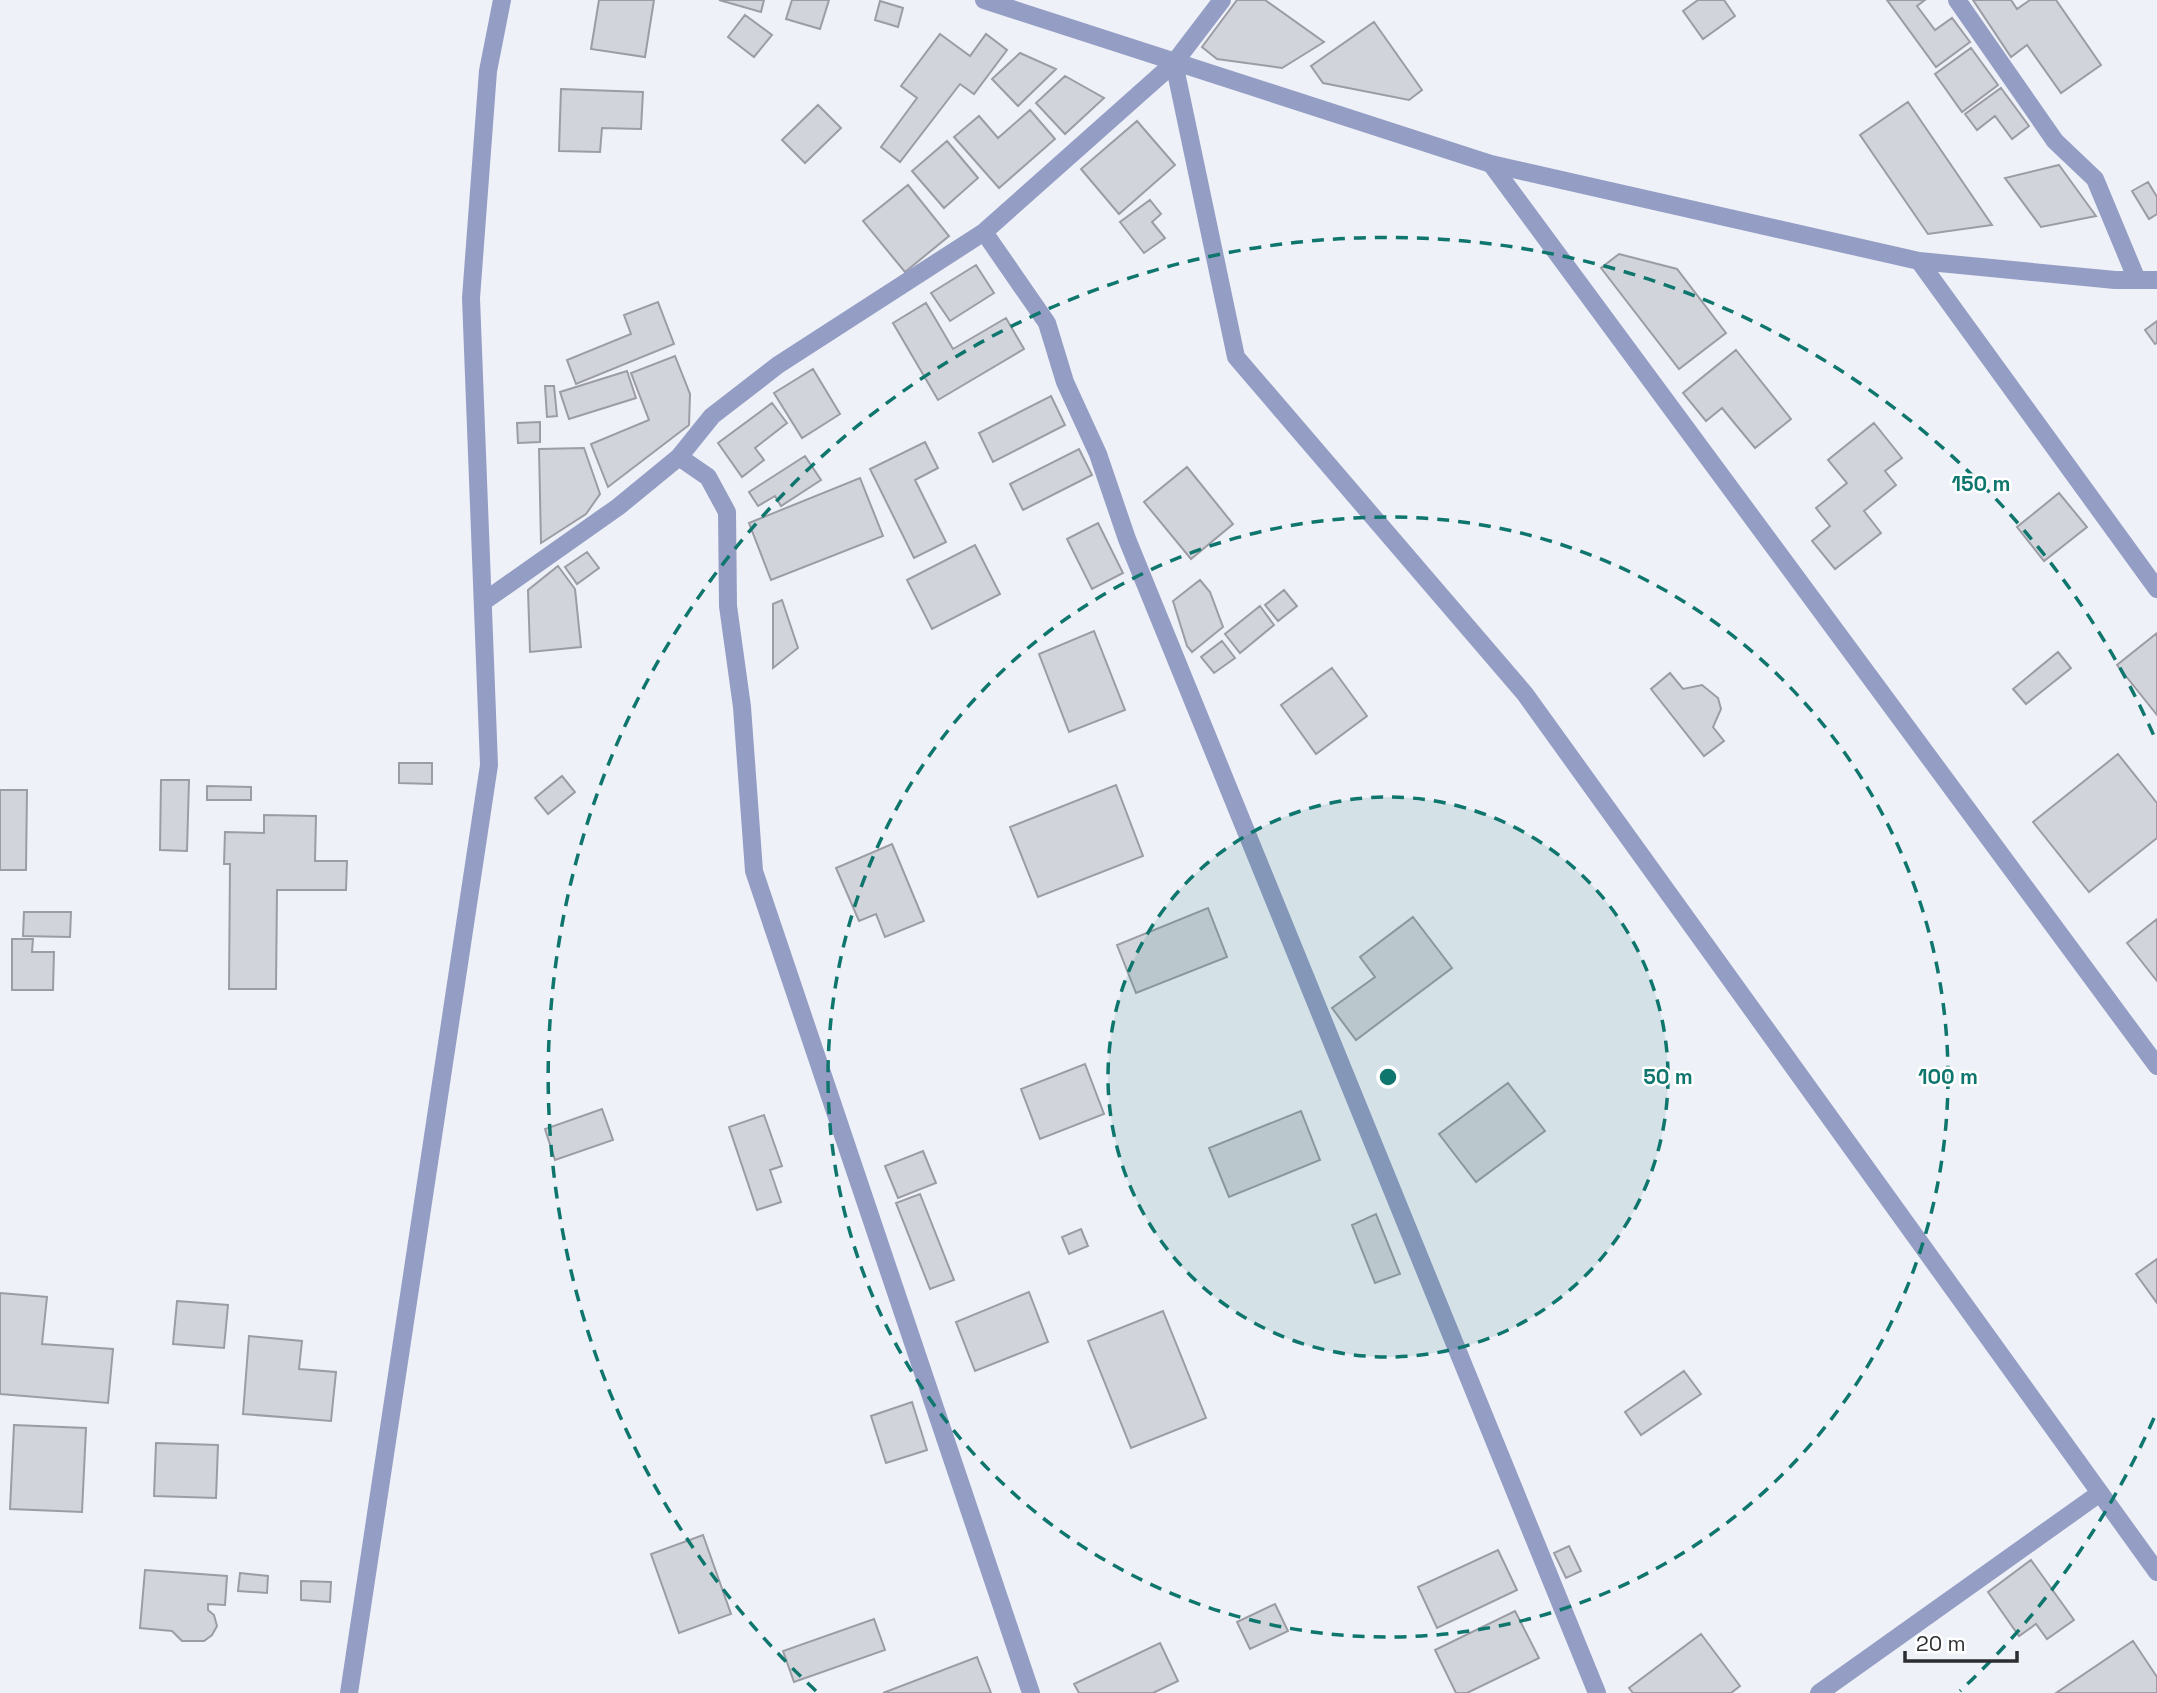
<svg xmlns="http://www.w3.org/2000/svg" width="2157" height="1693" viewBox="0 0 2157 1693" font-family="'Space Grotesk',sans-serif">
  <style>
    .building { fill: #d2d4db; stroke: #9c9da4; stroke-width: 2 }
    .lines { fill: none; stroke-linecap: round; stroke-linejoin: round }
    .minor { stroke: #949dc4; stroke-width: 18 }
    .ring { fill: none; stroke: #0f766e; stroke-width: 3.5; stroke-dasharray: 12 9 }
    .centre { fill: #0f766e; stroke: #fff; stroke-width: 3.5 }
    .ring-label { font-size: 21px; text-anchor: middle; font-weight: bold; fill: #0f766e; stroke: #fff; stroke-width: 5; stroke-linejoin: round; paint-order: stroke }
  </style>
  <rect width="100%" height="100%" fill="#eff1f8"/>
  <path class="building" d="M599,0H654L645,57L591,49Z
    M719,0H764L761,12Z
    M792,0H829L820,29L786,19Z
    M1237,0H1265L1324,42L1282,68L1217,59L1202,47Z
    M1698,0H1724L1735,16L1703,39L1683,11Z
    M1887,0H1925L1917,6L1935,30L1952,18L1970,42L1936,67Z
    M1973,0H2011L2017,9L2030,0H2056L2101,65L2061,93L2027,45L2011,57Z
    M880,1L903,8L898,27L875,20Z
    M745,15L772,35L754,57L728,37Z
    M1374,22L1422,90L1409,100L1323,83L1311,66Z
    M940,34L970,56L986,34L1007,50L974,94L960,84L900,162L881,147L917,98L901,86Z
    M1971,48L1998,85L1962,112L1935,74Z
    M1020,53L1056,69L1018,106L992,79Z
    M1065,76L1104,98L1065,134L1036,103Z
    M2001,88L2029,126L2012,139L1995,116L1977,130L1965,114Z
    M561,89L643,92L641,129L602,128L600,152L559,151Z
    M1908,102L1992,225L1928,234L1860,135Z
    M818,105L841,128L805,163L782,140Z
    M1030,110L1055,139L999,188L954,137L979,116L998,138Z
    M1137,121L1175,165L1119,214L1081,169Z
    M947,141L978,178L944,208L912,171Z
    M2059,165L2096,216L2041,227L2005,178Z
    M2148,182L2157,197V214L2149,219L2132,191Z
    M908,185L949,236L905,272L863,221Z
    M1150,200L1161,214L1152,222L1165,238L1144,253L1120,222Z
    M1619,254L1677,269L1726,333L1679,369L1601,268Z
    M976,265L994,293L950,321L931,293Z
    M658,302L674,344L576,384L567,360L631,334L624,315Z
    M926,303L953,349L1006,318L1024,349L938,400L893,323Z
    M2157,321V343L2155,344L2145,330Z
    M1736,350L1791,419L1755,448L1722,408L1706,421L1683,393Z
    M675,356L690,394L689,425L608,487L591,444L649,420L631,373Z
    M813,369L840,414L802,438L774,393Z
    M627,371L636,398L569,419L560,392Z
    M545,386H554L557,416L547,417Z
    M1051,396L1065,425L993,462L979,433Z
    M772,403L787,423L755,448L764,460L742,477L718,443Z
    M540,422V442L518,443L517,423Z
    M1874,423L1902,458L1885,471L1896,485L1864,511L1881,533L1835,569L1812,541L1830,526L1816,508L1847,483L1828,460Z
    M925,442L938,468L915,480L946,542L914,558L870,469Z
    M584,448L600,494L586,514L541,543L539,449Z
    M1079,449L1092,475L1023,510L1010,484Z
    M805,456L821,480L781,506L775,496L758,506L749,492Z
    M1187,467L1233,524L1191,559L1144,502Z
    M860,478L883,536L771,580L749,523Z
    M2059,493L2087,527L2044,561L2017,527Z
    M1098,523L1123,573L1092,589L1067,539Z
    M975,545L1000,594L932,629L907,580Z
    M587,552L599,568L577,584L565,567Z
    M558,566L575,589L581,647L530,652L528,590Z
    M1200,580L1210,592L1223,627L1192,652L1187,646L1173,601Z
    M1284,590L1297,606L1278,621L1265,605Z
    M782,600L798,648L773,668V604Z
    M1260,606L1274,625L1240,653L1225,634Z
    M1094,631L1125,710L1069,732L1039,654Z
    M2157,633V715L2117,665Z
    M1222,641L1235,658L1214,673L1201,657Z
    M2058,652L2071,668L2026,704L2013,689Z
    M1332,668L1367,716L1316,754L1281,705Z
    M1670,673L1683,689L1702,685L1718,698L1721,709L1713,727L1724,741L1704,756L1651,689Z
    M2118,754L2157,803V838L2089,892L2033,822Z
    M399,763H432V784L399,783Z
    M562,776L575,792L548,814L535,798Z
    M161,780H189L187,851L160,850Z
    M1116,785L1143,856L1038,897L1010,827Z
    M207,786L251,787V800H207Z
    M0,790H27L26,870H0Z
    M264,815L316,816L315,861H347L346,890H277L276,989H229L230,864H224L225,832L264,833Z
    M892,844L924,921L885,937L876,914L859,921L836,868Z
    M1208,908L1227,957L1136,993L1117,945Z
    M24,912H71L70,937L23,936Z
    M1413,917L1452,968L1356,1040L1332,1008L1375,977L1360,957Z
    M2157,919V981L2127,943Z
    M12,939H33L32,952H54L53,990H12Z
    M1085,1064L1104,1114L1040,1139L1021,1089Z
    M1508,1083L1545,1131L1476,1182L1439,1134Z
    M602,1109L613,1140L555,1160L545,1129Z
    M1301,1111L1320,1160L1229,1197L1209,1148Z
    M764,1115L782,1166L770,1170L781,1202L757,1210L729,1127Z
    M923,1151L936,1183L898,1198L885,1166Z
    M920,1194L954,1280L930,1289L896,1203Z
    M1376,1214L1400,1274L1375,1283L1352,1225Z
    M1081,1229L1088,1246L1069,1254L1062,1237Z
    M2157,1259V1303L2136,1274Z
    M1029,1292L1048,1342L975,1371L956,1322Z
    M0,1293L47,1297L42,1344L113,1349L108,1403L0,1394Z
    M177,1301L228,1305L224,1348L173,1344Z
    M1163,1311L1206,1418L1131,1448L1088,1341Z
    M249,1336L302,1341L299,1369L336,1372L331,1421L243,1414Z
    M1684,1371L1701,1394L1641,1435L1625,1412Z
    M912,1402L927,1450L886,1463L871,1416Z
    M14,1425L86,1428L82,1512L10,1509Z
    M156,1443L218,1445L216,1498L154,1496Z
    M703,1535L731,1614L679,1633L651,1554Z
    M1569,1546L1581,1571L1566,1578L1554,1553Z
    M1498,1550L1517,1590L1437,1628L1418,1587Z
    M2031,1560L2074,1620L2047,1639L2036,1624L2019,1636L1988,1592Z
    M145,1570L227,1576L225,1605L208,1604V1610L214,1615L217,1626L212,1635L204,1641H182L172,1631L140,1628Z
    M240,1573L268,1576L267,1593L238,1591Z
    M301,1581L331,1582L330,1602L301,1600Z
    M1275,1604L1288,1631L1250,1649L1237,1622Z
    M1515,1611L1539,1658L1467,1693H1456L1435,1650Z
    M874,1619L885,1650L794,1682L783,1651Z
    M1701,1634L1740,1686L1731,1693H1633L1629,1688Z
    M2133,1641L2157,1677V1693H2056Z
    M1160,1643L1178,1681L1153,1693H1079L1074,1684Z
    M977,1657L991,1693H883Z"/>
  <g class="lines">
    <path class="minor" d="M984,0L1491,164L1919,261L2115,280H2157
      M1222,0L1174,63L984,232L1047,323L1065,382L1098,454L1127,539L1597,1693
      M1957,0L2055,141L2095,179L2137,280
      M1174,63L1236,357L1525,694L2157,1572
      M1491,164L2157,1066
      M1919,261L2157,589
      M679,457L708,477L727,512L728,606L742,707L754,871L1031,1693
      M483,602L618,507L679,457L712,416L778,365L984,232
      M349,1693L489,765L471,298L488,71L502,0
      M1819,1693L2100,1493"/>
  </g>
  <circle cx="1388" cy="1077" r="280" fill="#0f766e" fill-opacity=".12"/>
  <g class="ring">
    <circle cx="1388" cy="1077" r="280"/>
    <circle cx="1388" cy="1077" r="560"/>
    <path d="M2154 1418A839 839 0 0 1 1960 1691M816 1691A839 839 0 1 1 2154 736"/>
  </g>
  <circle cx="1388" cy="1077" r="10" class="centre"/>
  <g class="ring-label">
    <text x="1981" y="491">150 m</text>
    <text x="1668" y="1084">50 m</text>
    <text x="1948" y="1084">100 m</text>
  </g>
  <path d="M1905 1651v10h112v-10" fill="none" stroke="#2c2d30" stroke-width="3.5"/>
  <text x="1916" y="1651" font-size="21" fill="#2c2d30" stroke="#ffffff" stroke-width="5" paint-order="stroke">20 m</text>
</svg>
